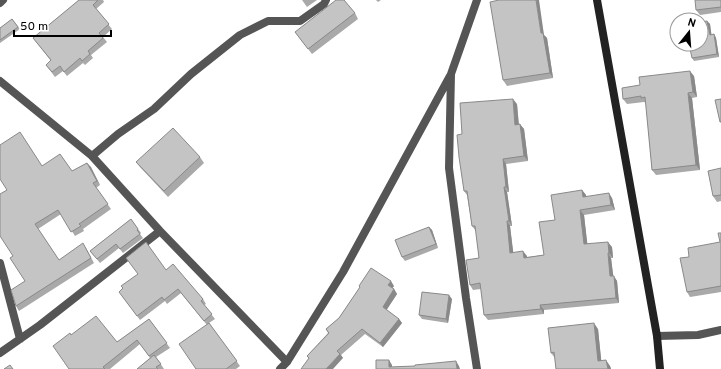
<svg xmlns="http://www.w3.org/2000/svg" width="721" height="369" viewBox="0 0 721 369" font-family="Overpass,sans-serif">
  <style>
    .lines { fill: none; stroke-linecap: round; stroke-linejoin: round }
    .street { stroke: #555; stroke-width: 8 }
    .secondary { stroke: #222; stroke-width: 8 }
    .wall { fill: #a9a9a9 }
    .shaded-wall { fill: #898989 }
    .building { fill: #c4c4c4; stroke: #898989 }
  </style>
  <rect width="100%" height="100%" fill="#fff"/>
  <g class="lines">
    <path class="street" d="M0,3L3,0
      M0,81L92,156L160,231L287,362
      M92,156L118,134L154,109L191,74L240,35L268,21H300L324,4L326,0
      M0,263L20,339
      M657,336L698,335L721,330
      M0,353L40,325L160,231
      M280,369L287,362L343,272L450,76
      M477,369L466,298L449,168L451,74L477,0"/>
    <path class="secondary" d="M597,0L657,336L660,369"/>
  </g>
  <path class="wall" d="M79,0H103L104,2L96,9L112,29L103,37L107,42L91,55L93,58L85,65L83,63L67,76L63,71L55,77L46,65L51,61L33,38Z
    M302,0H317L307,7Z
    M376,0H381L378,2Z
    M721,0V12L700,15L696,10Z
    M355,13L358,19L312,54L295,32Z
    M12,19L20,29L0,43V28Z
    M707,21L710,24L711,35L714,34L716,38L719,57L694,61L692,58Z
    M544,35L547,38L553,78L507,86L503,80Z
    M694,76L697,97L692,98L700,170L656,175L652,170L646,103L644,102L627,104L623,99L640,85Z
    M517,104L519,124L524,129L528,161L506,164L509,192H507L512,226H510L513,253L527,256V257L544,255L555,220L582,190L586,195V197L612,198L615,210L584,215L587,244L612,247L613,258H611L613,276L617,281L619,303L544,310V314L488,320L484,315L481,289L473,290L470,285L479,258L476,231L472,226L467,195L464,191Z
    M200,157L204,163L168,197L140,167L136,162Z
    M87,163L100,185L96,188L111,209L83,229L84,231L75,236L61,214L38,229L59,260L86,248L94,263L19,311L16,306L25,281L13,256L7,190L42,166L72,171Z
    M721,168V201L717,202L713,196Z
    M131,219L141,233L140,234L143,238L123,253L119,248L100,263L90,251Z
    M429,227L432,230L438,248L405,261L402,257Z
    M721,233V292L690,297L687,292L689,257L720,242Z
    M166,270L203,299L206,304L204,305L215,319L209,323L240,366L236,369H196L207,325L181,293L167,304L165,301L140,320L122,296Z
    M359,286H394L392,288L394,289L397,294L386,310L399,319L402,323L383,347L365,334L341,355L343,358L309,359L307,356L328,333L326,329L339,318L360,288Z
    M452,299L448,323L422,319L419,315Z
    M149,319L170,348L156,357L164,369H137L150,358L140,344L110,369H69L71,335L117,342Z
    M598,329L601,361L610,366L611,369H556L555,358L551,353Z"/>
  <path class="shaded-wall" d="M536,0H539L544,35L547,38L553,78L550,73L541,33Z
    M707,21L710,24L712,38L710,35Z
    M714,34L716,38L719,57L717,54Z
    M690,71L694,76L697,97L693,92Z
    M688,93L692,98L700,170L696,165Z
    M513,99L517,104L519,130L515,125Z
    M520,124L524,129L528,161L524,156Z
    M503,159L506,164L509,192L506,187Z
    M87,163L91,167L100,185L97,181Z
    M504,187L507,192L512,226L509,221Z
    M582,190L586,195L587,203L583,197Z
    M609,193L612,198L615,210L611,205Z
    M580,210L584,215L588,249L584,244Z
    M507,221L510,226L514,258L510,253Z
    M429,227L432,230L438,248L436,244Z
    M608,242L612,247L613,258L609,253Z
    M523,251L527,256L528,263L524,258Z
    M608,253L611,258L614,281L610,276Z
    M614,276L617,281L619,303L616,298Z
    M391,281L394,286L391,290L388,285Z
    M394,289L397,294L386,311L383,307Z
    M449,295L452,299L448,323L446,319Z
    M540,305L544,310V314L541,309Z
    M399,319L402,323L383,347L380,343Z
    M594,323L598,329L602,367L598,361Z
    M340,354L343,358L333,369H326Z
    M389,360L392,365V369L389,367Z
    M606,360L610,366L611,369H608Z
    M456,361L459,366L460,369H457Z"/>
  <path class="building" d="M79,0H98L93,5L109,24L99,33L103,38L88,51L90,54L82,61L80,58L64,72L60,66L52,72L46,65L51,60L33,38Z
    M336,0H344L355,13L308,49L295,32Z
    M499,0H536L541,33H543L550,73L503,80L490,2Z
    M695,0H721V7L696,10Z
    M12,19L18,27L0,40V28Z
    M707,21L710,35L714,34L717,54L692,58L689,44H701V22Z
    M690,71L693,92L688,93L696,165L652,170L645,97L641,98V96L623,99L622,88L640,85L639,77Z
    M513,99L515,125L520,124L524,156L503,159L506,187H504L509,221H507L510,253L523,251L524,258L544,255L539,222L555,220L551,195L582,190L583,197L609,193L611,205L580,210L584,244L608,242L609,253H608L610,276H614L616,298L540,305L541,309L484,315L480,283L470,285L466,260L479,258L475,226H472L467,191H464L459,157L457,135L462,134L460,103Z
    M721,99V122H720L715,100Z
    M173,128L200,157L164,191L136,162Z
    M20,132L42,166L60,154L72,171L87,163L97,181L93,183L108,204L79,224L81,226L71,232L58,210L35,224L59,260L83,243L91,258L16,306L11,290L25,281L10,258L13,256L0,236V194L7,190L0,179V145Z
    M721,168V195L713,196L708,171Z
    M131,219L138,229L137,230L140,234L120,249L116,244L97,259L90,251Z
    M429,227L436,244L402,257L395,240Z
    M718,233H721V286L687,292L680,258L689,257L688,248L720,242Z
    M146,242L166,270L173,264L203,299L201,301L212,314L204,321L178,289L164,300L162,297L137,316L119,292L123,288L121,286L138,274L126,258Z
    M371,268L391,281L388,285L394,289L383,307L399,319L380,343L362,329L337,351L340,354L326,369H301L309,358L307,356L329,333L326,329L339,318L360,287L359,286Z
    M422,292L449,295L446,319L419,315Z
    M96,316L117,342L149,319L167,343L149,356L137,340L103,367L105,369H69L53,346L70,333L71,335Z
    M209,323L237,361L226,369H196L179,344Z
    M594,323L598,361L606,360L608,369H556L554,352L551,353L548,328Z
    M154,355L161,364L156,367L158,369H137Z
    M376,360H389V367L415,366V365L456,361L457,369H376Z
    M10,365L13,369H4Z"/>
  <g transform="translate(689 32) rotate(17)"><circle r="19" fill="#ffffff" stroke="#999999"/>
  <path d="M0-3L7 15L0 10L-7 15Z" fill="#000000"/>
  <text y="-6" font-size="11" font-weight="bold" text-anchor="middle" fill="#000000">N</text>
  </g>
  <path d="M14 30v6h97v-6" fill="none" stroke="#000000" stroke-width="2"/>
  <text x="20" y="30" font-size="12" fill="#000000" stroke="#ffffff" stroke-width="3" paint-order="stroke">50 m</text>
</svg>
